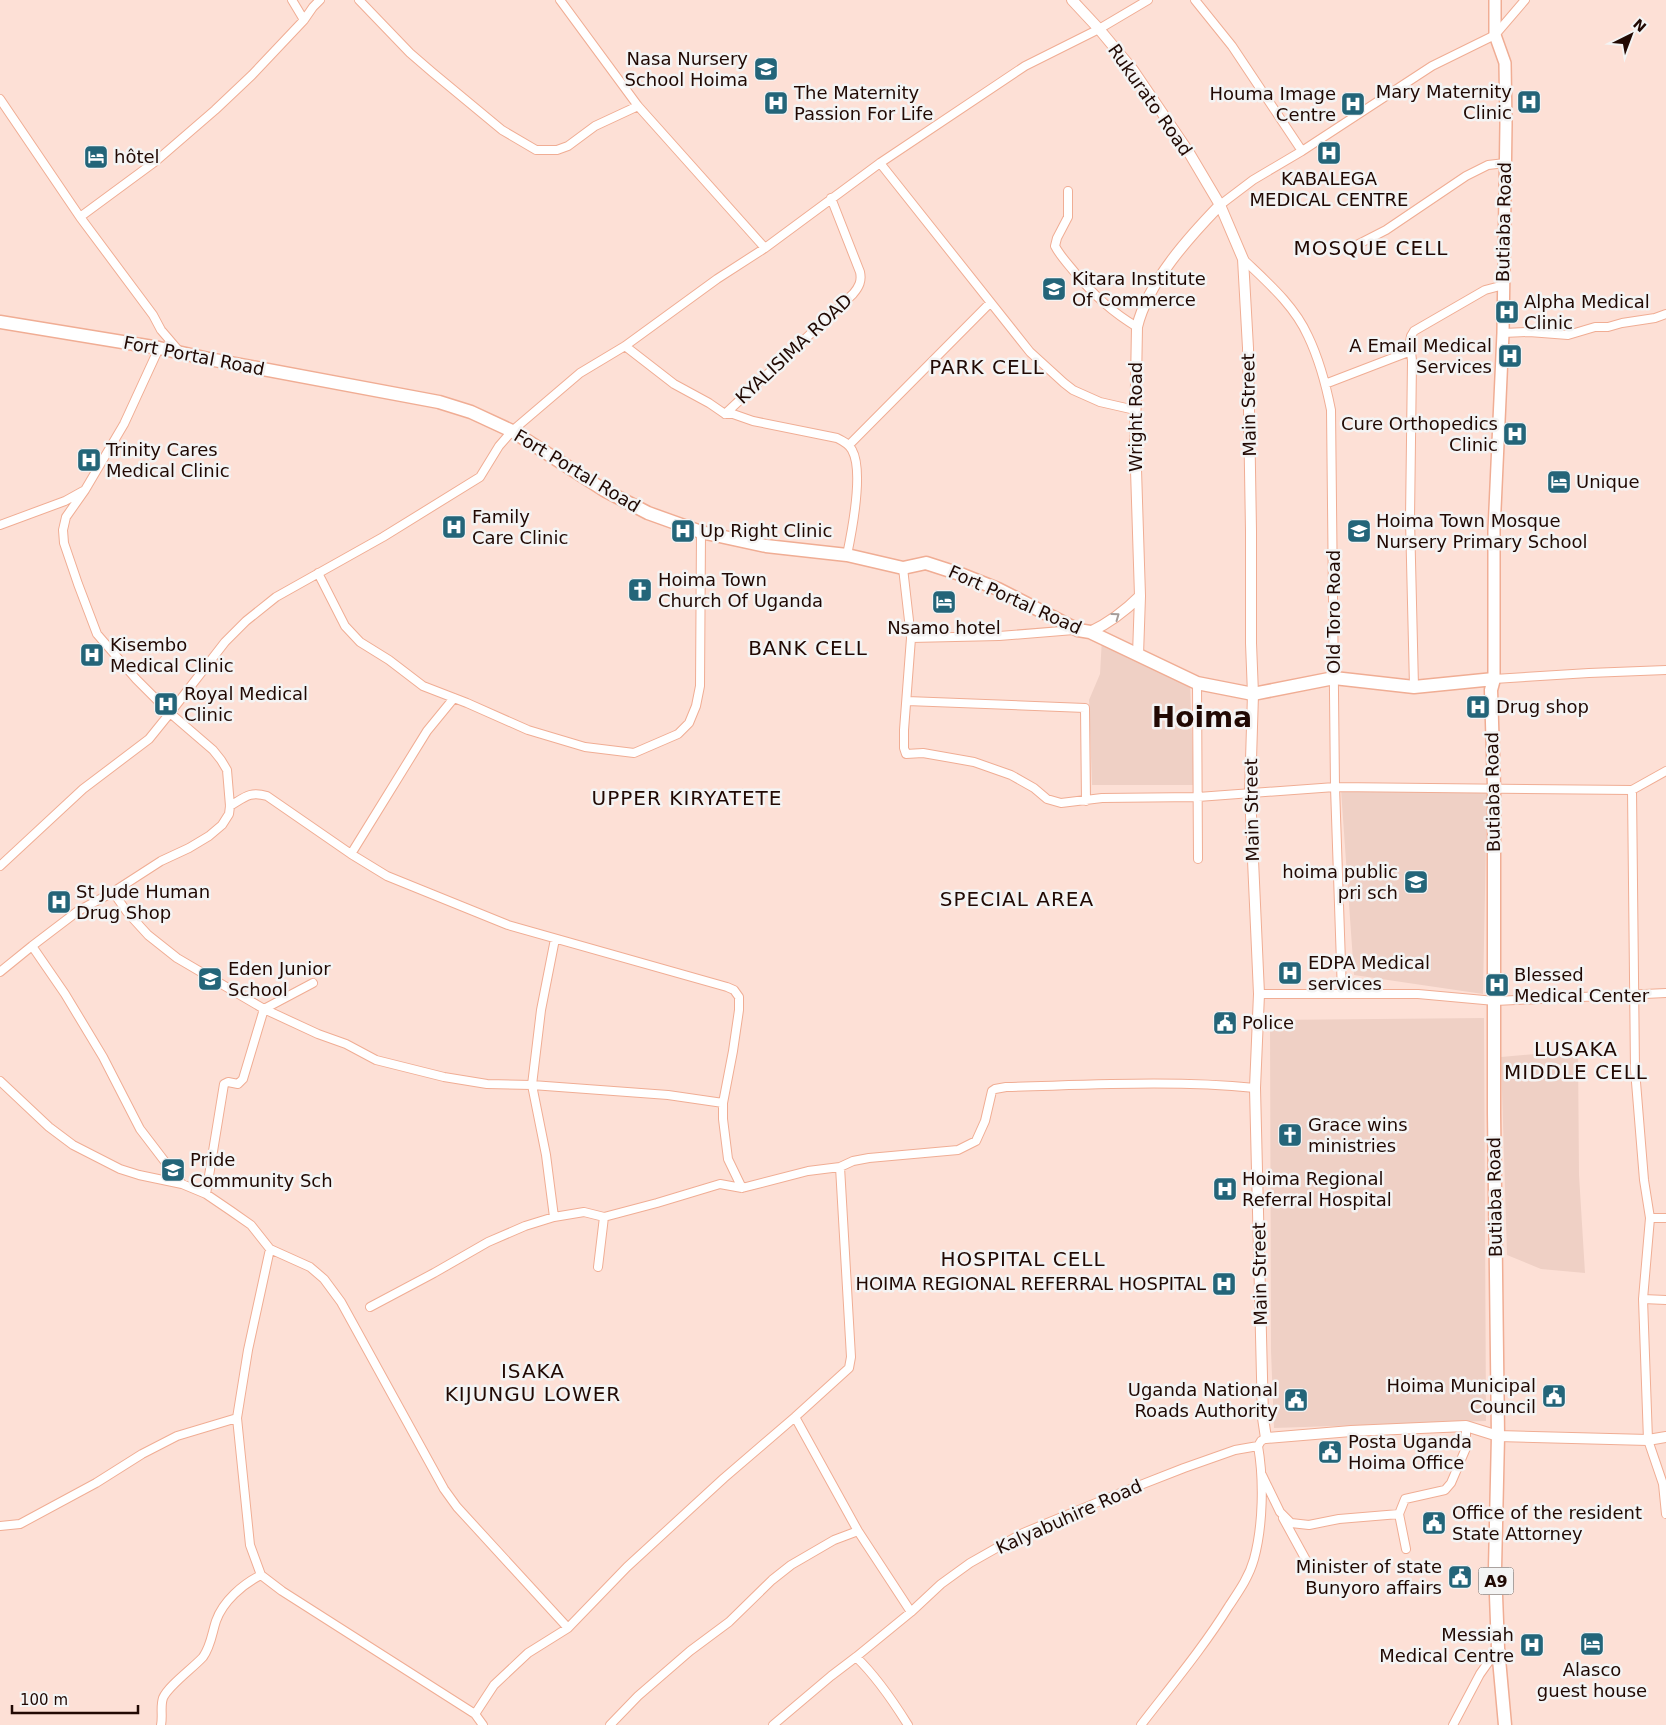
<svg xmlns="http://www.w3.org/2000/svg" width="1666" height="1725" viewBox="0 0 1666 1725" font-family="'DejaVu Sans',sans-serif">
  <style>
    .built { fill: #efd0c5 }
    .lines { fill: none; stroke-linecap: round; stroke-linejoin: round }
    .minor-casing { stroke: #f0ad94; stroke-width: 10 }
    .tertiary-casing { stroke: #f0ad94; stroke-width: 12 }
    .secondary-casing { stroke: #f0ad94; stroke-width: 14 }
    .primary-casing { stroke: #f0ad94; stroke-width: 15 }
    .minor { stroke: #fff; stroke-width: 8 }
    .tertiary { stroke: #fff; stroke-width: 10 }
    .secondary { stroke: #fff; stroke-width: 11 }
    .primary { stroke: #fff; stroke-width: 12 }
    .oneway { stroke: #a69d9a }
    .labels { text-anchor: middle; stroke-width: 5; stroke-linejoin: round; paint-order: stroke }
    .shield { fill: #f4f4f4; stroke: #60504b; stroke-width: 1 }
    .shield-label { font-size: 16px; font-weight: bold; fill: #210903 }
    .poi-label { font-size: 18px; fill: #210903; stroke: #f4f4f4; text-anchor: start }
    .street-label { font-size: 18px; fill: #210903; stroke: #f4f4f4 }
    .quarter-label { font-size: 20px; letter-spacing: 1px; fill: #210903; stroke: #f4f4f4 }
    .town-label { font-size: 28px; font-weight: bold; fill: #210903; stroke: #f4f4f4 }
  </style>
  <rect width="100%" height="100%" fill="#fde0d6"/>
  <path class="built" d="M1102,638L1190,684L1194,785H1092L1089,700L1100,674Z
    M1341,790H1487L1483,994L1354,975Z
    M1484,1018L1486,1421L1274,1428L1271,1351L1270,1020Z
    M1578,1050L1579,1175L1585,1273L1541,1269L1507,1255L1501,1057Z"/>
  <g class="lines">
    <defs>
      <path id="minor" d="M292,0L304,20
        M359,0L410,53L432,72L502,130L536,150H557L568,146L595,126L638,106
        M560,0L638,106L765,248
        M1195,0L1232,46L1302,151
        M0,99L80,217L153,315L161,330L179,351
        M880,163L1030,352L1064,383L1073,390L1100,402L1135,410
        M1068,191V217L1057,238L1055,246C1060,256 1069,265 1076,274C1095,296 1112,312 1137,327
        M1220,205L1253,180L1302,151L1432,66L1495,35L1525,0
        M80,217L156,161L215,110L252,75L304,20L313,7L320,0
        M1347,250L1386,230L1466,176L1488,165L1505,163
        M1243,259C1267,282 1294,305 1308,336C1319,359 1326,385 1331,410L1335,787L1342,993
        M1503,333L1529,332L1568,335L1595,327H1608L1622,323L1655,318L1666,314
        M625,346L674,384L709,403L725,414H733L753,421L837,438C843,441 849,444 852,450C864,471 852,531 847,555
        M1325,384L1411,351
        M725,414L853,294C859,287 862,281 860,272L831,198
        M849,445L990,303
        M0,525L65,501L83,491
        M903,568L911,638L904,730V748L906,754L923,753L974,762L1011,775L1034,788L1047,799L1061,803L1102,798L1198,797L1335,787L1632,790L1666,771
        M318,573L345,626L360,642L389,660L423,686L467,703L528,730L585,747L634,753L678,734L689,723L696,706L700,686L701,532
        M911,638L999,636L1074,630
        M1494,679L1589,673L1666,670
        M1197,683L1198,859
        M1414,687L1410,519L1412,361L1410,342L1411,336L1414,331L1485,290L1504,285
        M907,701L1085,708L1086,801
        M1632,790L1635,1070L1644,1180L1650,1218L1643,1299L1648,1440L1663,1484L1666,1514
        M230,806C245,797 250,791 267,796L351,854L387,876L508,925L727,987L734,990L739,997V1010L733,1051L723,1103V1119L728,1159L742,1188
        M351,854L427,731L454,698
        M0,866L83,789L149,739L170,713L225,642L246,621L276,597L383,537L480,477L499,446L512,431L580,373L625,346L717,279L765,248L880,163L1025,66L1099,29L1148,0
        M113,892L127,912L148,935L177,958L264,1009L318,1034L346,1044L376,1060L444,1077L487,1084L532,1085L668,1095L723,1103
        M32,946L65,994L103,1057L140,1129L182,1184
        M0,972L32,946L78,911L113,892L161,861L189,848L209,836L222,825L229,814L230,806L227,770L221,760L213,750L170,713L136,679L97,634L78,584L64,543L63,530L66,517L85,490L124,424L159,348
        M1259,994H1418L1495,1001L1666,993
        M0,1081L49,1127L73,1145L120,1169L139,1175L182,1184L206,1194L231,1211L251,1225L270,1249L310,1267L324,1279L341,1302L444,1489L457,1507L568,1628
        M206,1194L224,1084L228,1082L238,1084L243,1079L264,1009L313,983
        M554,1217L546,1155L532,1085L541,1010L555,939
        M1650,1218H1666
        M270,1249L248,1350L237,1418L250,1545L261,1575L282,1591L475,1714L483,1725
        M598,1267L604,1217
        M1643,1299L1666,1300
        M370,1307L434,1273L488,1242L525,1226L554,1217L584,1212L604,1217L657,1203L720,1184L742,1188L808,1171L840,1167L853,1161L869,1158L958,1150L976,1141L985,1121L992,1091L995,1089L1006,1087C1089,1085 1173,1080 1255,1088
        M795,1417L858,1531L911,1612
        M1262,1475L1280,1512L1291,1523L1309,1525L1339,1519L1399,1514
        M1283,1518L1306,1560
        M0,1526L20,1524L96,1483L142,1454L177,1436L237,1418
        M1406,1549L1399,1514L1405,1499L1445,1490L1451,1483L1466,1448V1426
        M856,1657C877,1677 893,1701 908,1725
        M475,1714L494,1685L528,1653L568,1628L627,1567L724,1478L795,1417L849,1368L851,1357L840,1167
        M161,1725C163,1716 160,1707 163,1698C168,1686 193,1668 203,1657C211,1646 212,1633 216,1621C223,1601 243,1584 261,1575
        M610,1725L638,1696L690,1651L729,1622L772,1580L791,1565L834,1540L858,1531
        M773,1725L831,1676L856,1657L911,1612L941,1584L970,1563L1023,1533L1120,1493L1184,1468L1235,1450L1258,1446L1261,1441L1266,1438
        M1141,1725C1171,1686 1203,1648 1229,1606C1239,1591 1249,1577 1254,1559C1263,1526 1264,1480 1258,1446
        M1453,1725L1480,1674L1497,1650"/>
      <path id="tertiary" d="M1072,0L1099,29L1133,70L1188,151L1220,205L1243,259L1248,348L1251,531V643L1253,694L1250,793L1259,994L1255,1088L1263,1418L1266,1438L1351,1431L1466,1426L1498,1436L1648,1440L1666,1437
        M1090,632C1109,623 1125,611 1140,596
        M1138,655L1140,596L1135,438L1137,327C1148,282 1189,237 1220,205"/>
      <path id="secondary" d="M1494,679V531L1503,333L1506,124L1505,63L1495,35V0"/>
      <path id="primary" d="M0,322L159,348L209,359L439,402L471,412L512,431L604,490L627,502L648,513L701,532L766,546L847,555L903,568L926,563L963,575L998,589L1078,630L1090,632L1197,683L1253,694L1334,678L1414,687L1494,679L1491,690L1494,787V1113L1498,1436L1495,1569L1498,1648L1505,1725"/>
    </defs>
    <use href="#minor" class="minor-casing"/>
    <use href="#tertiary" class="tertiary-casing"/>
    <use href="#secondary" class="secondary-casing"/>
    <use href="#primary" class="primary-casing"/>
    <use href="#minor" class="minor"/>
    <use href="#tertiary" class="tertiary"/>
    <use href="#secondary" class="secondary"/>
    <use href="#primary" class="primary"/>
  </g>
  <defs><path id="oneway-chevron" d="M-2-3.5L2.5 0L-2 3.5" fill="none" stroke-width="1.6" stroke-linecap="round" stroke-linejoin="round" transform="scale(1.25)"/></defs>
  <use class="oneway" href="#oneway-chevron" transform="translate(1116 616) rotate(-36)"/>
  <defs>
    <symbol id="school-square" viewBox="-11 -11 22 22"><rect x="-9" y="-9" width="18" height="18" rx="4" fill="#246579" stroke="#f4f4f4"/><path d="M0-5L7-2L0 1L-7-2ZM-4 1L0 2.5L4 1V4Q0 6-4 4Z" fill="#fff"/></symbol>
    <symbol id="hospital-square" viewBox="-11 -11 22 22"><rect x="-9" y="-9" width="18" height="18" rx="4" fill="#246579" stroke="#f4f4f4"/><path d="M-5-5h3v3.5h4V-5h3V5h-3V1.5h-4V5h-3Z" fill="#fff"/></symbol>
    <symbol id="hotel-square" viewBox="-11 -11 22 22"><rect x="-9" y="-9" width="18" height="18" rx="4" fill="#246579" stroke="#f4f4f4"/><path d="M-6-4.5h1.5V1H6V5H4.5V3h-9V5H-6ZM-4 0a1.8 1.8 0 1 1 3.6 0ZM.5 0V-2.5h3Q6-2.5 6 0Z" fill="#fff"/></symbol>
    <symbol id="church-square" viewBox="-11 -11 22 22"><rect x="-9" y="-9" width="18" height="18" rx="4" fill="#246579" stroke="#f4f4f4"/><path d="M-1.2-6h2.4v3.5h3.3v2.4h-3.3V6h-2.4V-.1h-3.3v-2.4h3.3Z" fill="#fff"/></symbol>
    <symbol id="civic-square" viewBox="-11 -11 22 22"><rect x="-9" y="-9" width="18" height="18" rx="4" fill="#246579" stroke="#f4f4f4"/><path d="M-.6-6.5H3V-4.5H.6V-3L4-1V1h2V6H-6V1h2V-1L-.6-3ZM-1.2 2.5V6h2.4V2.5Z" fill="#fff"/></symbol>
  </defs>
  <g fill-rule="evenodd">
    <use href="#school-square" x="752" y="55" width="28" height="28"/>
    <use href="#hospital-square" x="1515" y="88" width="28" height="28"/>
    <use href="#hospital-square" x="762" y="89" width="28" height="28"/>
    <use href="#hospital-square" x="1339" y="90" width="28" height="28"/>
    <use href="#hospital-square" x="1315" y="139" width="28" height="28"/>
    <use href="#hotel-square" x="82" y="143" width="28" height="28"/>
    <use href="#school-square" x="1040" y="275" width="28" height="28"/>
    <use href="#hospital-square" x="1493" y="298" width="28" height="28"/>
    <use href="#hospital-square" x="1496" y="342" width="28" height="28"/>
    <use href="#hospital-square" x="1501" y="420" width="28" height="28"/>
    <use href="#hospital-square" x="75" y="446" width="28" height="28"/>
    <use href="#hotel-square" x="1545" y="468" width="28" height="28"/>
    <use href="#hospital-square" x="440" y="513" width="28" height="28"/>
    <use href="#hospital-square" x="669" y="517" width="28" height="28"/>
    <use href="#school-square" x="1345" y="517" width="28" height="28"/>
    <use href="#church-square" x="626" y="576" width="28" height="28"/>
    <use href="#hotel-square" x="930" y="588" width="28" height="28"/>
    <use href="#hospital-square" x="78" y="641" width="28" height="28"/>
    <use href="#hospital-square" x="152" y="690" width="28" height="28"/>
    <use href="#hospital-square" x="1464" y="693" width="28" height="28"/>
    <use href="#school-square" x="1402" y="868" width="28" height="28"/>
    <use href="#hospital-square" x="45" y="888" width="28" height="28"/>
    <use href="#hospital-square" x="1276" y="959" width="28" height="28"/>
    <use href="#school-square" x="196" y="965" width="28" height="28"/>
    <use href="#hospital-square" x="1483" y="971" width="28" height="28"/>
    <use href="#civic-square" x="1211" y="1009" width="28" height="28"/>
    <use href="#church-square" x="1276" y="1121" width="28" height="28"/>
    <use href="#school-square" x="159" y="1156" width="28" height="28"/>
    <use href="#hospital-square" x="1211" y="1175" width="28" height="28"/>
    <use href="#hospital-square" x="1210" y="1270" width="28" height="28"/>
    <use href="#civic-square" x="1540" y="1382" width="28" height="28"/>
    <use href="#civic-square" x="1282" y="1386" width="28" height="28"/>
    <use href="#civic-square" x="1316" y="1438" width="28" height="28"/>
    <use href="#civic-square" x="1420" y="1509" width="28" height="28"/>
    <use href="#civic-square" x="1446" y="1563" width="28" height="28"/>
    <use href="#hotel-square" x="1578" y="1630" width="28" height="28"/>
    <use href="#hospital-square" x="1518" y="1631" width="28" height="28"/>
  </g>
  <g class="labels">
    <rect class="shield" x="1478.5" y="1567.5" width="35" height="27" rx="4"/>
    <g class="shield-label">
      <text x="1496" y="1587">A9</text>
    </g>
    <g class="poi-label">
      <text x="748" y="65" text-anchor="end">Nasa Nursery<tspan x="748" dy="21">School Hoima</tspan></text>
      <text x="1512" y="98" text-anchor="end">Mary Maternity<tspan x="1512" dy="21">Clinic</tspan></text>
      <text x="794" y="99">The Maternity<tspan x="794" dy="21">Passion For Life</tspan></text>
      <text x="1336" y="100" text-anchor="end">Houma Image<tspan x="1336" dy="21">Centre</tspan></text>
      <text x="114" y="163">hôtel</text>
      <text x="1329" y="185" text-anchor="middle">KABALEGA<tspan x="1329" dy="21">MEDICAL CENTRE</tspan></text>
      <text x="1072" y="285">Kitara Institute<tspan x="1072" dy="21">Of Commerce</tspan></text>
      <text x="1524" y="308">Alpha Medical<tspan x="1524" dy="21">Clinic</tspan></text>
      <text x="1492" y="352" text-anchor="end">A Email Medical<tspan x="1492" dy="21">Services</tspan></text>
      <text x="1498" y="430" text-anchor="end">Cure Orthopedics<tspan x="1498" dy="21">Clinic</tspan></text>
      <text x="106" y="456">Trinity Cares<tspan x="106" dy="21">Medical Clinic</tspan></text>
      <text x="1576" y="488">Unique</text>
      <text x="472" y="523">Family<tspan x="472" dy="21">Care Clinic</tspan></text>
      <text x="1376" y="527">Hoima Town Mosque<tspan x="1376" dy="21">Nursery Primary School</tspan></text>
      <text x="700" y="537">Up Right Clinic</text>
      <text x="658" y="586">Hoima Town<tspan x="658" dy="21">Church Of Uganda</tspan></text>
      <text x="944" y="634" text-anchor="middle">Nsamo hotel</text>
      <text x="110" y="651">Kisembo<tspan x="110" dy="21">Medical Clinic</tspan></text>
      <text x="184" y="700">Royal Medical<tspan x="184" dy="21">Clinic</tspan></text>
      <text x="1496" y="713">Drug shop</text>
      <text x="1398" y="878" text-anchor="end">hoima public<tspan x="1398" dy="21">pri sch</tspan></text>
      <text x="76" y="898">St Jude Human<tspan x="76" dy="21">Drug Shop</tspan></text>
      <text x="1308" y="969">EDPA Medical<tspan x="1308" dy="21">services</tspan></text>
      <text x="228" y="975">Eden Junior<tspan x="228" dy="21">School</tspan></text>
      <text x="1514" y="981">Blessed<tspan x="1514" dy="21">Medical Center</tspan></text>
      <text x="1242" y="1029">Police</text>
      <text x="1308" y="1131">Grace wins<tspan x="1308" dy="21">ministries</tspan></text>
      <text x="190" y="1166">Pride<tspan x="190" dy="21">Community Sch</tspan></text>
      <text x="1242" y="1185">Hoima Regional<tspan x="1242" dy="21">Referral Hospital</tspan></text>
      <text x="1206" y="1290" text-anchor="end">HOIMA REGIONAL REFERRAL HOSPITAL</text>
      <text x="1536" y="1392" text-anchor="end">Hoima Municipal<tspan x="1536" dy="21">Council</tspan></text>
      <text x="1278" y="1396" text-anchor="end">Uganda National<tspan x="1278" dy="21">Roads Authority</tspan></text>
      <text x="1348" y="1448">Posta Uganda<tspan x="1348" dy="21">Hoima Office</tspan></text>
      <text x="1452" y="1519">Office of the resident<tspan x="1452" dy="21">State Attorney</tspan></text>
      <text x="1442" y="1573" text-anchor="end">Minister of state<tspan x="1442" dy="21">Bunyoro affairs</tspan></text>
      <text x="1514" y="1641" text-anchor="end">Messiah<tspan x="1514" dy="21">Medical Centre</tspan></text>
      <text x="1592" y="1676" text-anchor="middle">Alasco<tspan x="1592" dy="21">guest house</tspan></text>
    </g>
    <g class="street-label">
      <text transform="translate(1150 100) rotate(55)" y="6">Rukurato Road</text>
      <text transform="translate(1504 222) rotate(-89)" y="6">Butiaba Road</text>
      <text transform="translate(794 349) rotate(-43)" y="6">KYALISIMA ROAD</text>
      <text transform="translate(194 356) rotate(11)" y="6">Fort Portal Road</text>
      <text transform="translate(1249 405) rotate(-91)" y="6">Main Street</text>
      <text transform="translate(1136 417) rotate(-90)" y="6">Wright Road</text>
      <text transform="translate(577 471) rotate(31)" y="6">Fort Portal Road</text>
      <text transform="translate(1015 600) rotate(24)" y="6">Fort Portal Road</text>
      <text transform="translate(1334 612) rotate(-90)" y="6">Old Toro Road</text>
      <text transform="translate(1493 792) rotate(-91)" y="6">Butiaba Road</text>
      <text transform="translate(1252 810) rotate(-91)" y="6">Main Street</text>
      <text transform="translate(1495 1197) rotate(-91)" y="6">Butiaba Road</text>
      <text transform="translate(1260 1274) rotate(-91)" y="6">Main Street</text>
      <text transform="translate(1069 1517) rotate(-24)" y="6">Kalyabuhire Road</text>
    </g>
    <g class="quarter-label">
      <text x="1371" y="255">MOSQUE CELL</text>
      <text x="987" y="374">PARK CELL</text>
      <text x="808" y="655">BANK CELL</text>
      <text x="687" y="805">UPPER KIRYATETE</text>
      <text x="1017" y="906">SPECIAL AREA</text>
      <text x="1576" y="1056">LUSAKA<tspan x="1576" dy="23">MIDDLE CELL</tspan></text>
      <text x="1023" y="1266">HOSPITAL CELL</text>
      <text x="533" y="1378">ISAKA<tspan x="533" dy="23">KIJUNGU LOWER</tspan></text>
    </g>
    <g class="town-label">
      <text x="1202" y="727">Hoima</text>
    </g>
  </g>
  <g transform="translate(1631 35) rotate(42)" stroke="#f4f4f4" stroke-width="4" paint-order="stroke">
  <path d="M0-4L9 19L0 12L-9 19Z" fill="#210903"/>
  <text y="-8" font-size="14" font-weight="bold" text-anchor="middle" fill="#210903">N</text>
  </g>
  <path d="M12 1705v8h126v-8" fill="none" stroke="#210903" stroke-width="2.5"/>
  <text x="20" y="1705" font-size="15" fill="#210903" stroke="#f4f4f4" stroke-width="4" paint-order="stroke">100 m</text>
</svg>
